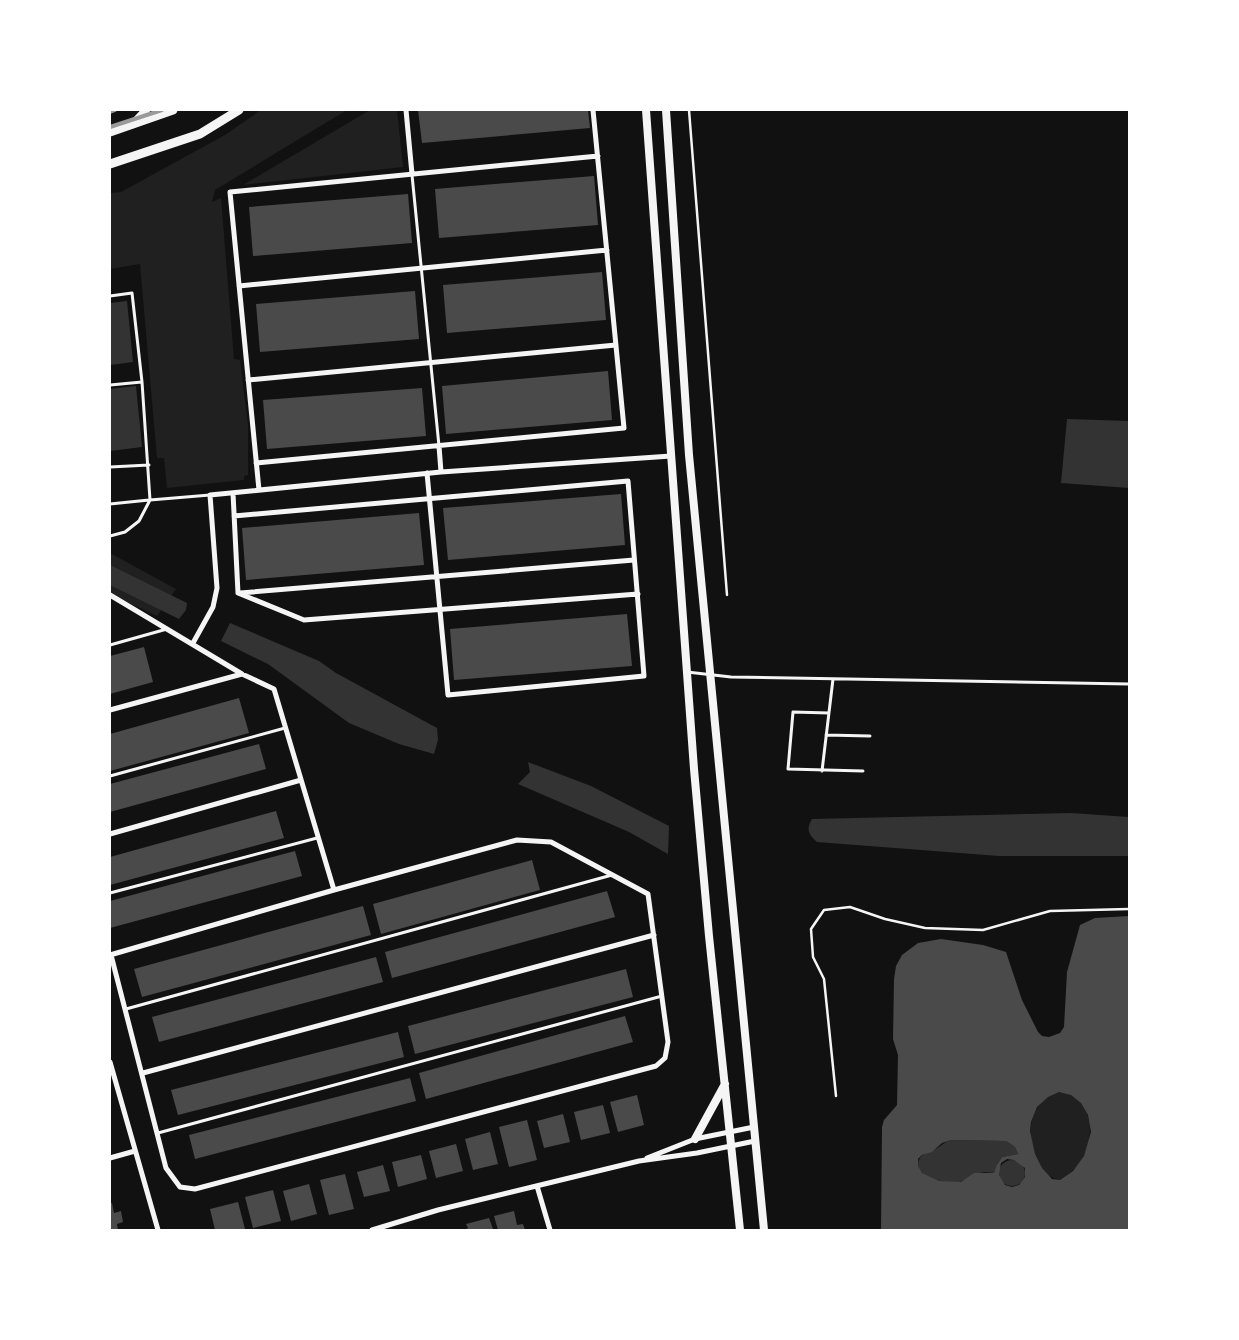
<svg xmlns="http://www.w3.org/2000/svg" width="1239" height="1340" viewBox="0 0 1239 1340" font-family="Bitter,serif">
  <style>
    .green { fill: #202020 }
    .water { fill: #333 }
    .building { fill: #4a4a4a; fill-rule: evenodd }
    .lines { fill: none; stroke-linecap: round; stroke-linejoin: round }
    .path { stroke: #f5f5f5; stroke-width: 2.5 }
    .service { stroke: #f5f5f5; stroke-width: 3 }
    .minor { stroke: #f5f5f5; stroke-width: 5 }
    .tertiary { stroke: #f5f5f5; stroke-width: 8 }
    .secondary { stroke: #f5f5f5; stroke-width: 9 }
    .rail { stroke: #9a9a9a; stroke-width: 4 }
  </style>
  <rect width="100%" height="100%" fill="#111"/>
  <path class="green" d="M261,110H347L215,190L212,202L221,198L234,359L240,360L248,425V475L244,476V480L167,488L164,458H157L140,264L110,269V193L121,192L225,135Z
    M370,110H397L403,167L243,185Z
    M110,553L176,589L157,616L110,594Z
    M1059,1092C1092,1094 1096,1135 1083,1158C1077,1168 1069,1174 1060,1180C1026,1175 1016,1103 1059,1092Z"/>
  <path class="water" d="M127,301L133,362L110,365V303Z
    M136,386L142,447L110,451V389Z
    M1067,419L1129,421V488L1061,483Z
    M110,565L187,603L186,610L179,619L110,585Z
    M230,623L319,661L336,673L437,728L438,740L434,754L399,744L349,723L268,664L221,641Z
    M528,762L591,786L669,826L668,854L629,832L518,784L530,772Z
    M1071,813L1129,817V856H999L817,842C808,834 806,829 812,819Z
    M951,1140L1006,1141L1015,1147L1018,1154L1002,1157L996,1166L994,1173C972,1169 969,1183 953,1183C943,1182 932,1180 923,1174C915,1168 917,1156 927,1153C937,1151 941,1143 951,1140Z
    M999 1173a13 13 0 1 1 26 0a13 13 0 1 1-26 0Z"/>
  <path class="building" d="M418,110H588L590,128L422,143Z
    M594,176L598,225L439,238L435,189Z
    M408,194L412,243L253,256L249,207Z
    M602,272L606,320L447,333L443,285Z
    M415,291L419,339L260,352L256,304Z
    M608,371L612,420L446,434L442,386Z
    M422,388L426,436L267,449L263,400Z
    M621,494L625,545L448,560L443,508Z
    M419,513L424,565L246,580L242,528Z
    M627,614L632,666L454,680L450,629Z
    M144,647L153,682L110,694V656Z
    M239,698L249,733L110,771V734Z
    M259,744L266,769L110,812V784Z
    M276,811L284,838L110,885V857Z
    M295,851L302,876L110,928V901Z
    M532,860L540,890L381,934L373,904Z
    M607,891L615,917L392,978L385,952Z
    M363,906L371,935L142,997L134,969Z
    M1129,916V1230H881L882,1127L884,1120L897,1105L898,1055L893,1039L894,979L896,966L902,955L918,943L941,939L983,945L1006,952L1022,1000L1038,1032L1042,1036L1049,1037L1060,1033L1064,1027L1067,972L1080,925L1095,918ZM1059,1092L1071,1095L1081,1103L1088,1115L1091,1132L1084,1156L1073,1171L1060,1180L1052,1179L1042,1168L1035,1154L1030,1131L1031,1122L1037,1107L1048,1097ZM951,1140L1006,1141L1015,1147L1018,1154L1002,1157L996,1166L994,1173H974L961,1182L939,1181L922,1173L918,1166V1159L922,1155L932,1152L942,1143ZM1007,1159L1014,1160L1025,1168V1177L1019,1185L1012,1187L1005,1185L999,1175L1001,1163Z
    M376,957L383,982L159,1042L152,1017Z
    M626,969L633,997L415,1054L408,1026Z
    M625,1016L633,1042L426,1099L419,1073Z
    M398,1032L404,1057L178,1115L171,1090Z
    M410,1078L416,1101L195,1159L189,1135Z
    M637,1095L644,1125L618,1132L610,1102Z
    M603,1105L610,1133L581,1140L574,1112Z
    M563,1114L570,1142L544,1148L537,1121Z
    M527,1120L537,1160L509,1167L499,1127Z
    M490,1132L498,1164L473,1170L465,1139Z
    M456,1144L463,1171L436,1178L429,1151Z
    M421,1155L427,1179L398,1187L392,1162Z
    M383,1165L390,1191L364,1197L357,1172Z
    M345,1174L354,1209L329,1215L320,1180Z
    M309,1184L317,1214L291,1221L283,1191Z
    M273,1190L281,1221L253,1228L245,1197Z
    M238,1202L245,1229L215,1230L210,1209Z
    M110,1203H112L114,1213L121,1211L123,1222L117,1224L118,1230H110Z
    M514,1211L517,1225L523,1224L525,1230H498L494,1216Z
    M489,1218L493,1229L464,1230L468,1228L466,1224Z"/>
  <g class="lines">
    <path class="path" d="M689,110L727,595
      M836,1096L824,979L813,957L811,929L824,910L850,907L885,919L925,928L983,930L1050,911L1129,909"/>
    <path class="service" d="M412,175L439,446
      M110,296L132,293L142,382L150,500L210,495
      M110,385L142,382
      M110,467L149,465
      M110,504L149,500
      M110,536L125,532L139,521L150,500
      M110,645L167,629
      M687,672L731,677L1129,684
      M829,713L793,712L788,769L863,771
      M826,735L870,736
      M822,771L833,679
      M110,776L285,728
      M110,893L317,838
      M126,1009L612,875
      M158,1133L662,996"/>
    <path class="minor" d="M406,110L412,174
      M239,286L607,250
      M248,380L616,345
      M439,446L441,472
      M256,463L624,428L593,110
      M259,490L230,192L598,156
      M233,493L238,593
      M234,516L628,481L644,676L448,695C441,621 434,547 427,473
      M238,593L304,620L638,594
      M240,593L634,560
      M110,595L242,674L274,689L334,890
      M193,643L213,607L217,588L210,495L441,472L671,456
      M110,710L242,674
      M110,834L301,780
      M110,955L334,890L517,840L551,842L648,894L668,1042L665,1058L656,1066L195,1189L180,1187L166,1168L111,955
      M110,1062L158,1230
      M143,1073L654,935
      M110,1158L135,1151
      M647,1158L695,1139L754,1127
      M537,1186L550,1230
      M372,1230L438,1210L639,1161L697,1153L755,1141"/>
    <path class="tertiary" d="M646,110L694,769L709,936L740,1230
      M666,110L689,455L764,1230
      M133,124L146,110
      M695,1139L725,1084"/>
    <path class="secondary" d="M110,132L173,110
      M110,164L200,134L239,110"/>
    <path class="rail" d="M110,112L115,110
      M110,127L162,110"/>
  </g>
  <rect width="1239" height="1340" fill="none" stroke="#ffffff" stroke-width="222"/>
</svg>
